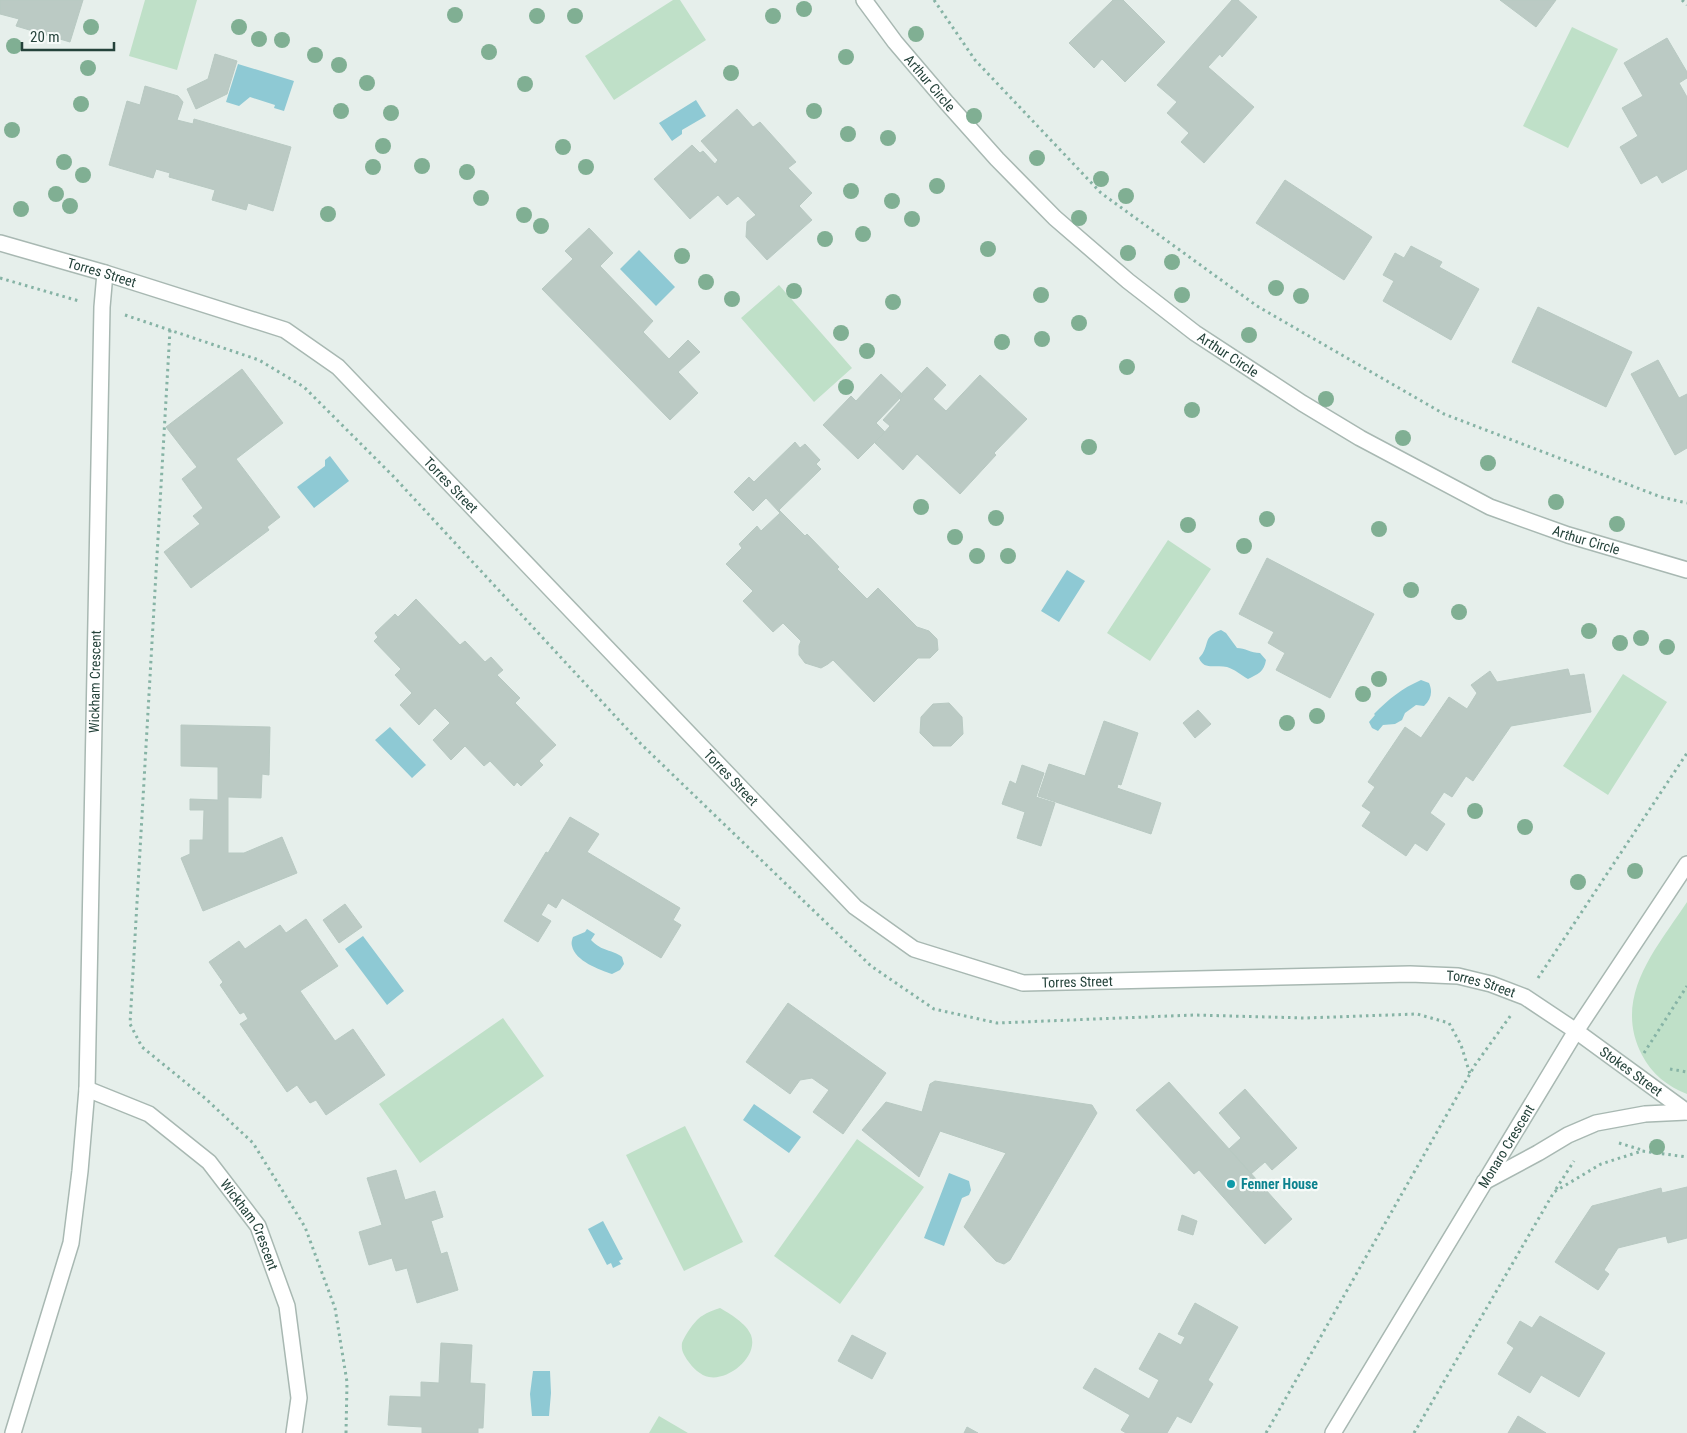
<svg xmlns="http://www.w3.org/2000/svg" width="1687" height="1433" viewBox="0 0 1687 1433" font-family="'Roboto Condensed',sans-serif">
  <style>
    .green { fill: #bfe0c8 }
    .water { fill: #8ec9d4 }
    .building { fill: #bbcac4; stroke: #b8c9c2 }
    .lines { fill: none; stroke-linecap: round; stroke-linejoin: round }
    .minor-casing { stroke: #a8b8b2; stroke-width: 18 }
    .path { stroke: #86b3a5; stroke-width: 3; stroke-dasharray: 2.5 4; stroke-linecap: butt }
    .minor { stroke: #fff; stroke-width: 15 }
    .tree { fill: #80af93 }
    .culture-dot { fill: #0f9aa8; stroke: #f7fbf9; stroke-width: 2 }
    .labels { text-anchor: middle; stroke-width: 4.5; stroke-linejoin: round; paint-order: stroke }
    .street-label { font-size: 14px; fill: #24423a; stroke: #f7fbf9 }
    .culture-label { font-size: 14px; font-weight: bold; fill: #0d838f; stroke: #f7fbf9; text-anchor: start }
  </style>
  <rect width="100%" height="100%" fill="#e6efeb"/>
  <path class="green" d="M145,0H197L177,70L129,56Z
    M673,0H680L706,40L614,100L585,56Z
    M1572,27L1618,49L1568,148L1523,126Z
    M779,285L852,368L814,402L741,318Z
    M1168,540L1211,569L1150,661L1107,633Z
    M1623,674L1667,702L1608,795L1563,766Z
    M1687,902V1094C1668,1087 1651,1073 1642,1055C1612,997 1656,949 1687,902Z
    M503,1018L544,1076L420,1163L379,1104Z
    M685,1126L743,1242L684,1271L626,1155Z
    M857,1139L924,1187L840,1304L774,1256Z
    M720,1308C729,1313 747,1324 751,1335C759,1357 728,1381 709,1377C701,1376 692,1367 688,1361C684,1355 681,1351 682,1343C685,1335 695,1320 702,1316C708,1312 714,1310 720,1308Z
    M659,1416L688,1433H649Z"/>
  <path class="water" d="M238,64L294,81L284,111L274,108L275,105L250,97L239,106L226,102Z
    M696,100L706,116L682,130V134L672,141L659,123Z
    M639,250L675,287L656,306L620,269Z
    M330,456L349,481L314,508L297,487L325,466V460Z
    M1067,570L1085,581L1059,622L1041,611Z
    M1221,630L1226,633L1237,648C1245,648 1251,653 1260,653L1266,660C1264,672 1258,674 1248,679C1241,675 1234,669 1227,667C1216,664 1204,671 1199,658C1211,646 1201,637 1221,630Z
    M1421,680L1429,683C1433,692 1431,699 1424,706L1416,705L1405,713L1402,720L1395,724L1383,725L1378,731L1372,728L1369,722L1375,715L1374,714C1390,698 1401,689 1421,680Z
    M390,727L426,765L412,778L375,740Z
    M587,929L595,934L591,940C602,952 612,949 622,957L624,964L620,970L612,974C600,970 575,961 572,946C571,943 572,940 573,937L585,932Z
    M363,936L404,991L387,1005L345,949Z
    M754,1104L801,1137L789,1153L743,1120Z
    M949,1173L969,1181L971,1190L969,1195L962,1198L944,1246L924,1238Z
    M603,1221L623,1259L619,1261L621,1264L613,1268L611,1263L607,1265L588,1229Z
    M533,1371H550L551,1393L549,1416H532L530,1394Z"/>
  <path class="building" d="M0,0H83L70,42L16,26L19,19L0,14Z
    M1113,0H1123L1165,42L1125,82L1102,59L1094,68L1069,43Z
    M1232,0H1238L1257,17L1222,57L1220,54L1208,67L1254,107L1204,163L1181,142L1189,133L1167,113L1177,102L1157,85Z
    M1500,0H1556L1536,27Z
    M1667,38L1687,72V78L1679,83L1687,97V169L1662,183L1657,175L1641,184L1620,147L1638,136L1622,108L1643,96L1624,63Z
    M215,54L237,61L227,94L196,109L187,89L208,79Z
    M145,86L178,96L183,102L177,120L193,124L194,119L291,147L273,211L248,203L246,210L212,200L215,190L169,177L170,173L156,169L153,178L109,165L127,101L140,105Z
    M737,109L753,127L760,122L796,162L788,168L812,193L799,206L812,220L767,260L746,237L747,222L756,215L738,196L727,205L718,195L690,219L654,179L692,145L700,153L703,151L715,164L718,160L701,141Z
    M1285,180L1372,237L1344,280L1256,223Z
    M589,228L613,253L600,266L653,321L643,332L669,359L688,340L700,352L678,372L698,393L670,420L542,289L573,259L565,251Z
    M1411,246L1442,262L1439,267L1479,289L1451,340L1383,301L1394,281L1383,275L1395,253L1404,258Z
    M1538,307L1632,352L1606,407L1512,362Z
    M1658,360L1679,398L1687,394V448L1675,455L1631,374Z
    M927,367L946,385L933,399L946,411L980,375L1027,419L994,453L996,455L960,494L917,454L903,470L875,443L890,426L883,420L901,400L898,397Z
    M242,369L283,423L236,459L280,517L267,527L269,530L191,588L164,552L200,524L193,516L203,508L182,479L197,467L166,427Z
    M881,374L903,395L876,423L885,432L858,459L823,425L851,396L856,401Z
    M795,442L800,448L805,444L820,460L816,464L821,469L779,510L805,536L807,534L839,567L837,569L867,599L878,588L917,627L929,631L937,639L938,650L930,658H918L874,702L833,660L828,664L821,668L805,663L799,655V646L801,641L783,623L773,632L743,601L753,591L726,564L742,548L739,544L757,526L761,531L780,513L766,498L753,511L734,492L749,477L754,482Z
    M1267,558L1374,614L1330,698L1276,670L1285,653L1268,643L1274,632L1239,614Z
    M416,599L460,645L465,641L485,662L491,657L503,670L497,675L520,698L515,703L556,745L539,761L543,765L521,786L517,782L514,786L490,761L484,766L465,746L451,760L433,740L450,723L435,708L419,725L400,705L412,693L395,675L401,669L374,641L378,637L375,633L395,614L398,617Z
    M1568,669L1570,676L1584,674L1591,712L1511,726L1473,781L1466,776L1452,797L1444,792L1430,813L1445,824L1427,851L1415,843L1406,856L1362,826L1371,812L1362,806L1375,787L1368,782L1405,727L1421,738L1449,697L1467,709L1477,693L1471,685L1490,671L1497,682Z
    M949,703L962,717L963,734L951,746H933L920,733L921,717L933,704Z
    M1198,710L1211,724L1195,738L1183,723Z
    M1104,721L1138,733L1121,785L1118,784L1117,788L1161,803L1151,834L1038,796L1049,764L1085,776Z
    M181,725L270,727L269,775L262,774L261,798L228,797V853H244L282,837L297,873L203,911L181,858L190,854V840H203L204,810H190V799L218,800V767L181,766Z
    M1022,765L1044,773L1036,797L1055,803L1041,846L1017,838L1025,812L1002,804L1010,781L1016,784Z
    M570,817L599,834L587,852L680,908L673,920L681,925L661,958L562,898L556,908L548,903L541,915L551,921L538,942L504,921L546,852L548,853Z
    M345,904L362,927L339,943L323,920Z
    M306,919L338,966L300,991L335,1041L353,1029L385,1075L326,1115L316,1100L310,1103L297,1085L287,1092L240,1024L248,1019L244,1012L240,1014L220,985L223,982L209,962L239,941L245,949L280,925L286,933Z
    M788,1003L886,1073L843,1134L813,1112L829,1090L812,1078L800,1080L790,1094L746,1062Z
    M935,1081L1092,1105L1097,1113L1010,1260L1004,1264L996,1261L964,1227L1006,1153L940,1131L919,1177L862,1130L886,1102L922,1112L930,1084Z
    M1169,1082L1292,1219L1265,1244L1199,1170L1194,1174L1136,1110Z
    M1245,1089L1297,1148L1272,1170L1265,1162L1251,1174L1229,1149L1241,1138L1219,1113Z
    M396,1170L405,1200L435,1191L443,1217L431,1221L441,1254L447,1252L458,1290L417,1303L407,1268L396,1271L392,1258L369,1265L359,1232L382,1225L367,1178Z
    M1687,1187V1238L1668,1243L1666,1236L1618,1248L1604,1270L1609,1274L1598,1290L1555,1262L1592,1206L1661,1188L1662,1193Z
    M1182,1215L1197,1221L1193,1235L1178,1230Z
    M1195,1303L1238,1327L1208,1380L1213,1384L1191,1423L1177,1416L1167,1433H1126L1121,1430L1130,1415L1083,1388L1095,1368L1149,1399L1159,1380L1139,1369L1159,1333L1181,1345L1185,1337L1178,1334Z
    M1540,1316L1605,1353L1579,1397L1541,1375L1530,1393L1498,1374L1514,1348L1507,1343L1520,1321L1532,1328Z
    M852,1335L886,1353L872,1379L838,1361Z
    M441,1343L472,1345L470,1383L485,1384L483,1428H478V1433H422V1427L388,1425L390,1396L421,1397V1382L439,1383Z
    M1518,1416L1546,1433H1508Z
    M967,1427L978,1433H964Z"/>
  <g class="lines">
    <defs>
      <g id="minor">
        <path id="s1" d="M864,0L895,42L947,103L997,159L1055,218L1128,281L1195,333L1302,403L1360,438L1490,507L1568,535L1687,570"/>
        <path id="s2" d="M0,243L105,273L285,330L338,367L855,907L914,949L1023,983L1410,974L1458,976L1491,984L1525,997L1576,1031L1687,1112"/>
        <path id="s3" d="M87,1089L149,1114L209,1162L258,1226L287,1306L299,1398L294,1433"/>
        <path d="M1484,1182L1538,1153L1568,1135L1596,1123L1645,1114L1687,1112"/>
        <path id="s4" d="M13,1433L71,1243L80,1171L87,1089L102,307L105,273"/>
        <path id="s5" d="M1333,1433L1576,1031L1687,864"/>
      </g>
    </defs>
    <use href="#minor" class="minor-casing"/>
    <path class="path" d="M934,0L975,60L1101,193L1257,306L1444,414L1661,497L1687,503
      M1682,0L1687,5
      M0,278L79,301
      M125,315L259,360L304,387L394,477L641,744L871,966L934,1009L997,1023L1194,1015L1305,1018L1417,1014L1449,1023L1461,1045L1470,1074
      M170,330L130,1024L142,1047L206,1099L253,1143L305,1227L335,1308L347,1382L346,1433
      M1538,978L1687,753
      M1644,1053L1687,986
      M1670,1069L1687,1072
      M1619,1143L1642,1150
      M1556,1189L1574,1161
      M1266,1433L1475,1065L1511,1015
      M1414,1433L1554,1192L1601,1164L1642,1151L1687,1157"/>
    <use href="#minor" class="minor"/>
  </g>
  <g class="tree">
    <circle cx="804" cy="9" r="8"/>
    <circle cx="455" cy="15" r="8"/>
    <circle cx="537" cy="16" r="8"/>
    <circle cx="575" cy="16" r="8"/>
    <circle cx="773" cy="16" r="8"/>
    <circle cx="91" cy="27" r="8"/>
    <circle cx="239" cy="27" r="8"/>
    <circle cx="916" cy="34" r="8"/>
    <circle cx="259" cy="39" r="8"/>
    <circle cx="282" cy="40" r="8"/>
    <circle cx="14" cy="46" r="8"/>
    <circle cx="489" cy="52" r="8"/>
    <circle cx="315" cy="55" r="8"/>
    <circle cx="846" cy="57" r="8"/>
    <circle cx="339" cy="65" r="8"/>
    <circle cx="88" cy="68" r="8"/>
    <circle cx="731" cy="73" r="8"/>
    <circle cx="367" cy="83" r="8"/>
    <circle cx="525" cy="84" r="8"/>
    <circle cx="81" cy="104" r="8"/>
    <circle cx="341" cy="111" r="8"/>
    <circle cx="814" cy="111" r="8"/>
    <circle cx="391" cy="113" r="8"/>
    <circle cx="974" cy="116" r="8"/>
    <circle cx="12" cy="130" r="8"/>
    <circle cx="848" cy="134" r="8"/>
    <circle cx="888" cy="138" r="8"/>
    <circle cx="383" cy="146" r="8"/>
    <circle cx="563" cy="147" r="8"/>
    <circle cx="1037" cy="158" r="8"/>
    <circle cx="64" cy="162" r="8"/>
    <circle cx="422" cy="166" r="8"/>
    <circle cx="373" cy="167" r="8"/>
    <circle cx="586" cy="167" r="8"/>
    <circle cx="467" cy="172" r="8"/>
    <circle cx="83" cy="175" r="8"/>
    <circle cx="1101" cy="179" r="8"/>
    <circle cx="937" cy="186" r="8"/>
    <circle cx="851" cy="191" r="8"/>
    <circle cx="56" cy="194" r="8"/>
    <circle cx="1126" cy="196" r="8"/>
    <circle cx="481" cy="198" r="8"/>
    <circle cx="892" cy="201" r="8"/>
    <circle cx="70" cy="206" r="8"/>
    <circle cx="21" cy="209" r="8"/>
    <circle cx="328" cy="214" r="8"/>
    <circle cx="524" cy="215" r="8"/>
    <circle cx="1079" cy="218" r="8"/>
    <circle cx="912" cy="219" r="8"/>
    <circle cx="541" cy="226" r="8"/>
    <circle cx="863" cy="234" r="8"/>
    <circle cx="825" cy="239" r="8"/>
    <circle cx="988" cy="249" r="8"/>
    <circle cx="1128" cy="253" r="8"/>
    <circle cx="682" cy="256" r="8"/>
    <circle cx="1172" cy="262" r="8"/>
    <circle cx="706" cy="282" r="8"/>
    <circle cx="1276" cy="288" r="8"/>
    <circle cx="794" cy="291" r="8"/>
    <circle cx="1041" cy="295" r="8"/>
    <circle cx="1182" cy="295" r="8"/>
    <circle cx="1301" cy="296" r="8"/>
    <circle cx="732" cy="299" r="8"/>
    <circle cx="893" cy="302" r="8"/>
    <circle cx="1079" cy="323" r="8"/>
    <circle cx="841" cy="333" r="8"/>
    <circle cx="1249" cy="335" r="8"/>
    <circle cx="1042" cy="339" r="8"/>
    <circle cx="1002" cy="342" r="8"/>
    <circle cx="867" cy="351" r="8"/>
    <circle cx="1127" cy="367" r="8"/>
    <circle cx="846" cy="387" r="8"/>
    <circle cx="1326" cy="399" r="8"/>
    <circle cx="1192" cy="410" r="8"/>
    <circle cx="1403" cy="438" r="8"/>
    <circle cx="1089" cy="447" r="8"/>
    <circle cx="1488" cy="463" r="8"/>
    <circle cx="1556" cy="502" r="8"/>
    <circle cx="921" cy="507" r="8"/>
    <circle cx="996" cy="518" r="8"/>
    <circle cx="1267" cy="519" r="8"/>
    <circle cx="1617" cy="524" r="8"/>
    <circle cx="1188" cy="525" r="8"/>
    <circle cx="1379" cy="529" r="8"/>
    <circle cx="955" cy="537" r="8"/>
    <circle cx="1244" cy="546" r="8"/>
    <circle cx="977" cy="556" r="8"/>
    <circle cx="1008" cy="556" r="8"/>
    <circle cx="1411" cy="590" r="8"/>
    <circle cx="1459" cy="612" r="8"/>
    <circle cx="1589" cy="631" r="8"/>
    <circle cx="1641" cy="638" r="8"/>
    <circle cx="1620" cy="643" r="8"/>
    <circle cx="1667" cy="647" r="8"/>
    <circle cx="1379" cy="679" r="8"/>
    <circle cx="1363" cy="694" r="8"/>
    <circle cx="1317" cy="716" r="8"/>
    <circle cx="1287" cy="723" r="8"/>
    <circle cx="1475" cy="811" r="8"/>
    <circle cx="1525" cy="827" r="8"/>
    <circle cx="1635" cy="871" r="8"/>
    <circle cx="1578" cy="882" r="8"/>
    <circle cx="1657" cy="1147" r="8"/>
  </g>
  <circle class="culture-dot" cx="1231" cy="1184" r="5"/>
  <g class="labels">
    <g class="street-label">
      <text dy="5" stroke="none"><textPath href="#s1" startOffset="106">Arthur Circle</textPath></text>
      <text dy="5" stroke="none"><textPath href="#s2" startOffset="106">Torres Street</textPath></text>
      <text dy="5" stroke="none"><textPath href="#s1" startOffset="511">Arthur Circle</textPath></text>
      <text dy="5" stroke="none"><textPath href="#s2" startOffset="526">Torres Street</textPath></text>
      <text dy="5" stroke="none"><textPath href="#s1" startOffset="916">Arthur Circle</textPath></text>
      <text dy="5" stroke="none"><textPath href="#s4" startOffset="761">Wickham Crescent</textPath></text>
      <text dy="5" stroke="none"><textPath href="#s2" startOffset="931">Torres Street</textPath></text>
      <text dy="5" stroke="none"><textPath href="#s2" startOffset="1351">Torres Street</textPath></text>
      <text dy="5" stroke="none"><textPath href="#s2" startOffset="1756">Torres Street</textPath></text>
      <text dy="5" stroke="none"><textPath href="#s2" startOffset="1932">Stokes Street</textPath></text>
      <text dy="5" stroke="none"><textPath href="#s5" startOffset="335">Monaro Crescent</textPath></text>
      <text dy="5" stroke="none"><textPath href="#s3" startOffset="219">Wickham Crescent</textPath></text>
    </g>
    <g class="culture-label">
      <text x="1241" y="1189">Fenner House</text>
    </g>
  </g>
  <path d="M22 42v8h92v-8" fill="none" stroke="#24423a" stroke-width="2.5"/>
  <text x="30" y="42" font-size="15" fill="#24423a" stroke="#f7fbf9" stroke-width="4" paint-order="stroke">20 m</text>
</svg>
